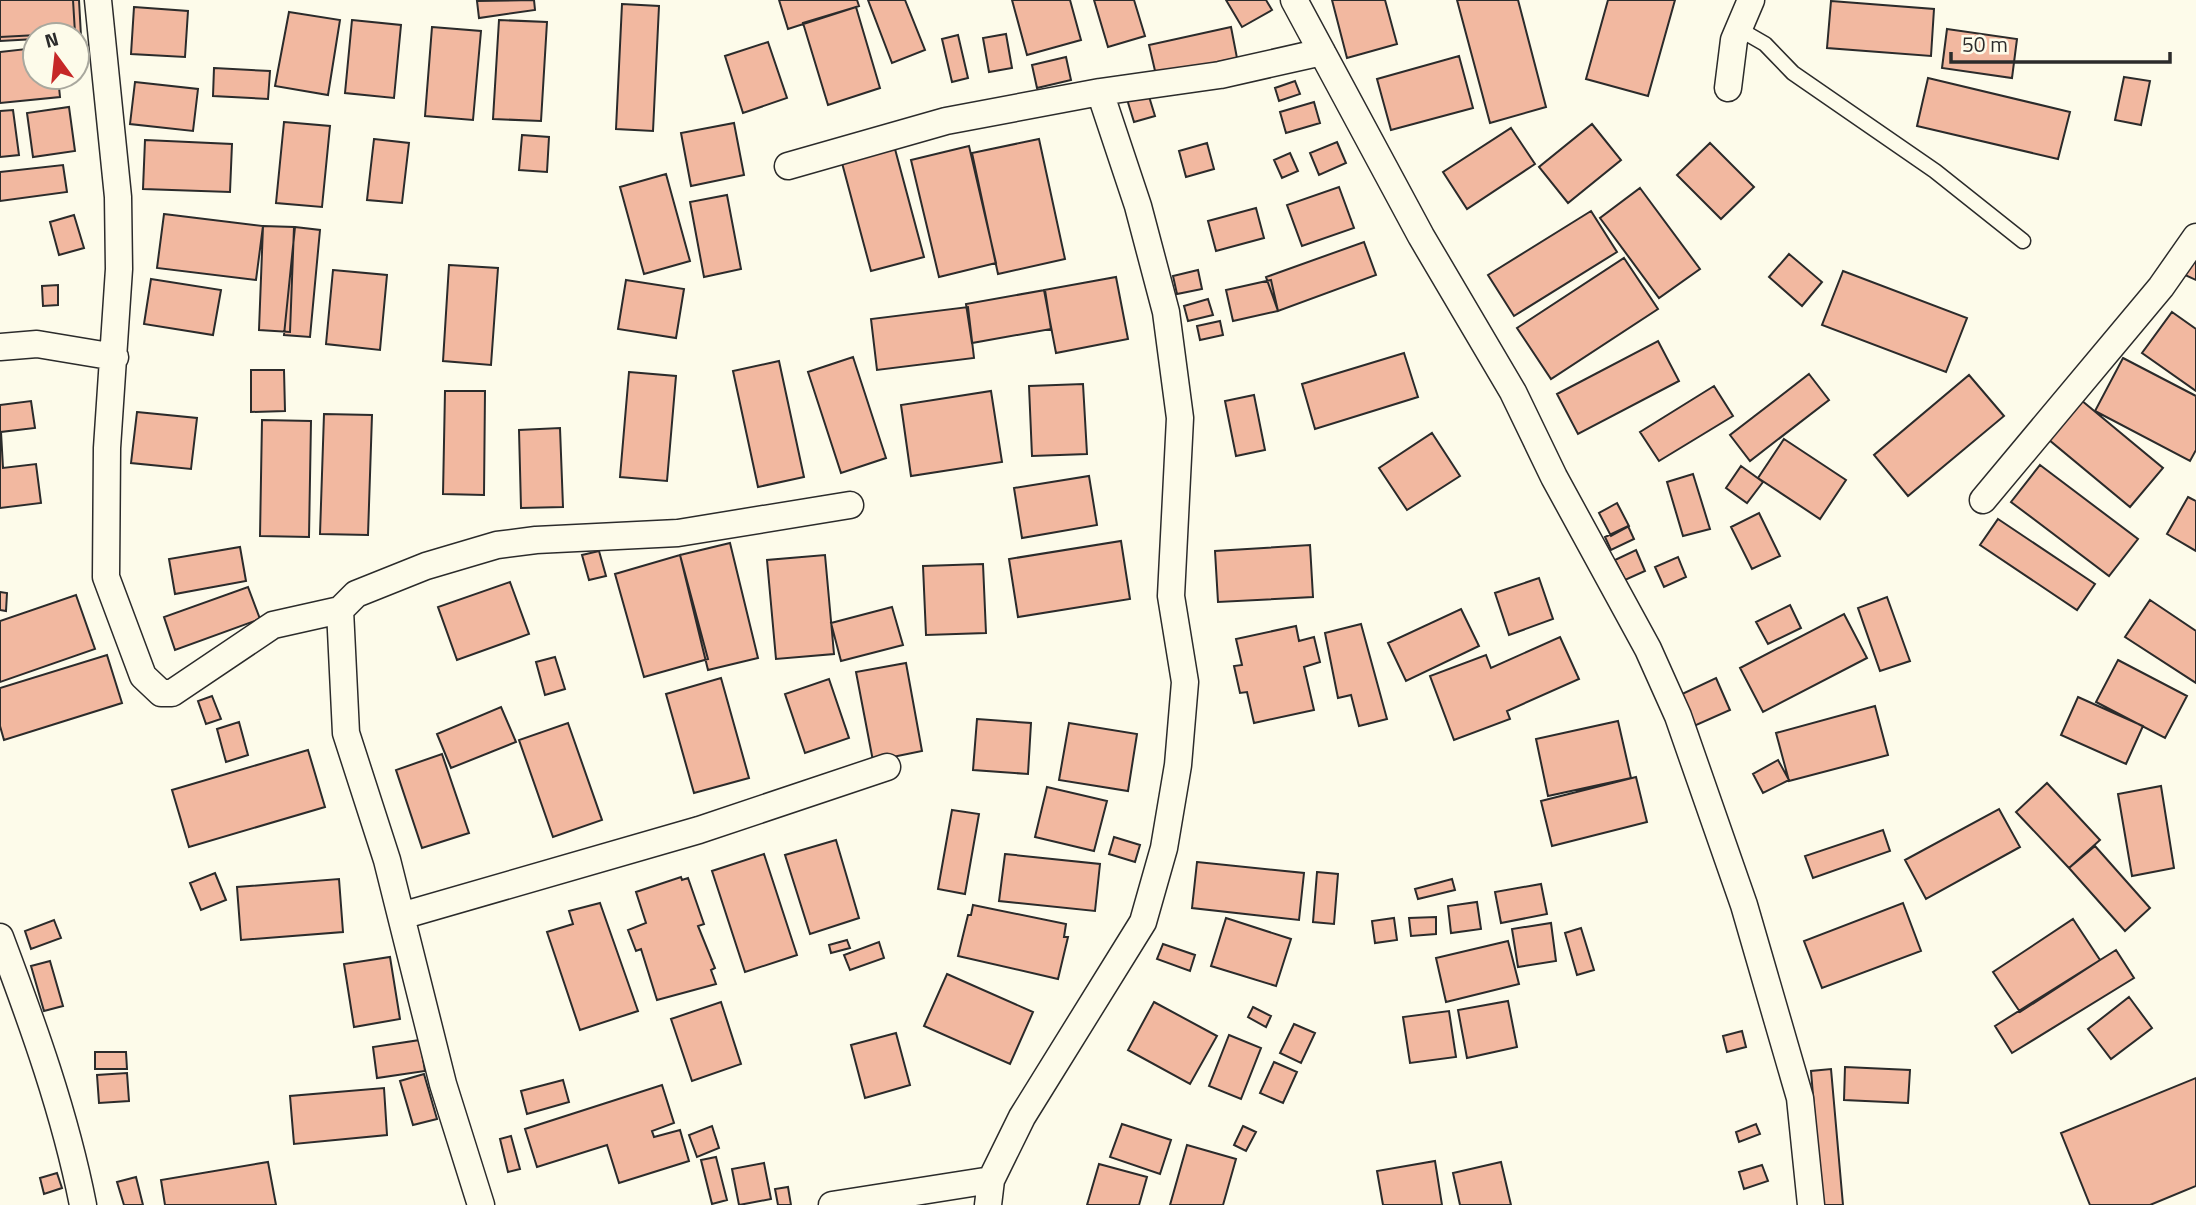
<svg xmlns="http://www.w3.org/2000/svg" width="2196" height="1205" viewBox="0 0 2196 1205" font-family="'Titillium Web',sans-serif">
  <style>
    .building { fill: #f2b8a0; stroke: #2b2b2b; stroke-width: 2 }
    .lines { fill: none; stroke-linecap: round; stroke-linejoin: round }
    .service-casing { stroke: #2b2b2b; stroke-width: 17 }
    .minor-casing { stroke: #2b2b2b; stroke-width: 29 }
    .service { stroke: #fdfbea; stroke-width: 14 }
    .minor { stroke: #fdfbea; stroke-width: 26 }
  </style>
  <rect width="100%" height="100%" fill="#fdfbea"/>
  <path class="building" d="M0,0H73L75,33L0,37Z
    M0,0H79L81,36L35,35V39L0,41Z
    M534,0L535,10L479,18L477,1Z
    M779,0H857L859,6L788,29Z
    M868,0H905L925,50L892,63Z
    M1012,0H1070L1081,40L1027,55Z
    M1094,0H1134L1145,36L1108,47Z
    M1226,0H1266L1272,10L1242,27Z
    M1332,0H1385L1397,44L1347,58Z
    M1457,0H1518L1546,107L1490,123Z
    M1608,0H1675L1648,96L1586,79Z
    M1831,1L1934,9L1931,56L1827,48Z
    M622,4L659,6L653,131L616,129Z
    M134,7L188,11L185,57L131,54Z
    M856,7L880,88L828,105L803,23Z
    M289,12L340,20L328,95L275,86Z
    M352,20L401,25L394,98L345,93Z
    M499,20L547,22L541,121L493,119Z
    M432,27L481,31L473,120L425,116Z
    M1231,27L1237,58L1156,75L1149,45Z
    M1947,29L2017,39L2012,78L1942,68Z
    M1006,34L1012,68L989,72L983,38Z
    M958,35L968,78L952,82L942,39Z
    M768,42L787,98L743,113L725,56Z
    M35,48V77H58L60,97L0,103V52Z
    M1459,56L1473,108L1391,130L1377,79Z
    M1066,57L1071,80L1037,88L1032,65Z
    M214,68L270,71L268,99L213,96Z
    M2124,77L2150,81L2141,125L2115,120Z
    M1928,78L2070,112L2058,159L1917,126Z
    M1295,81L1300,94L1279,101L1275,88Z
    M135,82L198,89L193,131L130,124Z
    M1147,90L1155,116L1134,122L1126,96Z
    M1314,102L1320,123L1286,133L1280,112Z
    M69,107L75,151L33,157L27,113Z
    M13,110L19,155L0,157V111Z
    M284,122L330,126L322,207L276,203Z
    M734,123L744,175L691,186L681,133Z
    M1592,124L1621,160L1568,203L1539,167Z
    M1511,128L1535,164L1467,209L1443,172Z
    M522,135L549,137L547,172L519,170Z
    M374,139L409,143L402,203L367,200Z
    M1039,139L1065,259L998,274L972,153Z
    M145,140L232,144L230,192L143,189Z
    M1337,142L1346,163L1319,175L1310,153Z
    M1207,143L1214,169L1186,177L1179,151Z
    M1710,143L1754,187L1721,219L1677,175Z
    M969,146L996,263L939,277L911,160Z
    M895,149L924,257L871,271L842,163Z
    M1290,153L1298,171L1282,178L1274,160Z
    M63,165L67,192L0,201V172Z
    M666,174L690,261L644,274L620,187Z
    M1339,187L1354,228L1302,246L1287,205Z
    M1640,188L1700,269L1659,298L1600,218Z
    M727,195L741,269L704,277L690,202Z
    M1256,208L1264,238L1216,251L1208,221Z
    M1591,211L1617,252L1514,316L1488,275Z
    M164,214L263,226L256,280L157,268Z
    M74,215L84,248L59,255L50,222Z
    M263,226L294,227L290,332L259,330Z
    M295,227L320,230L310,337L284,335Z
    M1364,242L1376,275L1278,311L1266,277Z
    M2196,251V280L2185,275Z
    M1789,254L1822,282L1802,306L1769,277Z
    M1624,258L1658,309L1551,379L1517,328Z
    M449,265L498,268L491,365L443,361Z
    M333,270L387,275L380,350L326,344Z
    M1198,270L1202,289L1177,294L1173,276Z
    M1843,271L1967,318L1946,372L1822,325Z
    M1116,277L1128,339L1056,353L1044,290Z
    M151,279L221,290L213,335L144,324Z
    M626,280L684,289L676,338L618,329Z
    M1271,280L1278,311L1233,321L1226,290Z
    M58,285V305L43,306L42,286Z
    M1045,290L1051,329L972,343L966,304Z
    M1208,299L1213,315L1188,321L1184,306Z
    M968,307L974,358L877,370L871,319Z
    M2172,312L2196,329V391L2142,353Z
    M1220,321L1223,335L1200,340L1197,326Z
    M1658,341L1679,381L1578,434L1557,394Z
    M1404,353L1418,397L1315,429L1302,384Z
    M853,357L886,458L841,473L808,372Z
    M2123,358L2196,396V450L2190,461L2095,411Z
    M779,361L804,477L758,487L733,371Z
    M251,370H284L285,411L251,412Z
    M629,372L676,376L667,481L620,477Z
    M1809,374L1829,400L1750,461L1730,435Z
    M1969,375L2004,416L1908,496L1874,455Z
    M1083,384L1087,454L1032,456L1029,386Z
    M1714,386L1733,416L1659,461L1640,432Z
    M445,391H485L484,495L443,494Z
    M991,391L1002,462L911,476L901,405Z
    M1254,395L1265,450L1236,456L1225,401Z
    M2081,400L2163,468L2130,507L2048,439Z
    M31,401L35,428L1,432L3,468L36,464L41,503L0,508V405Z
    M137,412L197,418L191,469L131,463Z
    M324,414L372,415L368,535L320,534Z
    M262,420L311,421L309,537L260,536Z
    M560,428L563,507L521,508L519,430Z
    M1432,433L1460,476L1407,510L1379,468Z
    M1784,439L1846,480L1820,519L1758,478Z
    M2040,465L2138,539L2109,576L2011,502Z
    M1741,466L1763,482L1747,503L1726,488Z
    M1693,474L1710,529L1683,536L1667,482Z
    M1089,476L1097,525L1022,538L1014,488Z
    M2188,497L2196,501V551L2167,534Z
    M1617,503L1629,526L1611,536L1599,513Z
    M1759,513L1780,556L1752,569L1731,527Z
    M1998,519L2095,584L2077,610L1980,545Z
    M1628,526L1634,539L1611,550L1605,537Z
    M1121,541L1130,599L1018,617L1009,559Z
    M730,543L758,658L708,670L680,555Z
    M1310,545L1313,597L1218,602L1215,551Z
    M240,547L246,581L175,594L169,559Z
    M1636,550L1645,571L1625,580L1615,560Z
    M599,551L606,576L589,580L582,555Z
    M680,555L708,659L644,677L615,574Z
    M825,555L834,654L776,659L767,560Z
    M1678,557L1686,577L1664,587L1655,567Z
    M983,564L986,633L926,635L923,566Z
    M1539,578L1553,619L1509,635L1495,593Z
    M510,582L529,634L457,660L438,607Z
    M248,587L260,619L175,650L164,617Z
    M0,592L7,593L6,611L0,610Z
    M76,595L95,649L0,682V621Z
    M1887,597L1910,661L1880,671L1858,608Z
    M2150,600L2196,631V683L2125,637Z
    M1790,605L1801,628L1768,644L1756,622Z
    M892,607L903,645L841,661L831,623Z
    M1461,609L1479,646L1406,681L1388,643Z
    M1844,614L1867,658L1763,712L1740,668Z
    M1361,624L1387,719L1359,726L1351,695L1338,698L1325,633Z
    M1296,626L1299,641L1314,637L1320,662L1304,667L1314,710L1254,723L1247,692L1240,693L1234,666L1242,665L1236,639Z
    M1560,637L1579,679L1507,711L1510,719L1454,740L1430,676L1486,655L1491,668Z
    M107,655L122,703L4,740L0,726V688Z
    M555,657L565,689L545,695L536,662Z
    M2118,660L2187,696L2165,738L2096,702Z
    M906,663L922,751L873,761L856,672Z
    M721,678L749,778L694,793L666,694Z
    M1716,678L1730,710L1694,726L1680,695Z
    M829,679L849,738L805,753L785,694Z
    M212,696L221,719L206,724L198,701Z
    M2078,697L2143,726L2126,764L2061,735Z
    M1875,706L1888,755L1789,781L1776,733Z
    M501,707L516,742L451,768L437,734Z
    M977,719L1031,723L1028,774L973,770Z
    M1618,721L1631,778L1548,796L1536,739Z
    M239,722L248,755L226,762L217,729Z
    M568,723L602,820L553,837L519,740Z
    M1069,723L1137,734L1128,791L1059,780Z
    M308,750L325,807L189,847L172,790Z
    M442,754L469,833L422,848L396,770Z
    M1778,760L1789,780L1763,793L1753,774Z
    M1636,777L1647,822L1552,846L1541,801Z
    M2047,783L2100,840L2069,868L2016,812Z
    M2161,786L2174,868L2132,876L2118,794Z
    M1047,787L1107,801L1094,851L1035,837Z
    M1999,809L2020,847L1926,899L1905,860Z
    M952,810L979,814L965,894L938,889Z
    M1883,830L1890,851L1813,878L1805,856Z
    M1114,837L1140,845L1135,862L1109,854Z
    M836,840L859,918L810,934L785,855Z
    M2095,846L2150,908L2125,931L2069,868Z
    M764,854L797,955L745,972L712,871Z
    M1005,854L1100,864L1095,911L999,901Z
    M1197,862L1304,873L1299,920L1192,908Z
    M1317,872L1338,874L1334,924L1313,922Z
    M215,873L226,900L201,910L190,883Z
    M681,877L682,880L688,878L704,924L698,926L715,968L711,970L716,984L657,1000L641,949L636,951L628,930L646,923L636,892Z
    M339,879L343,932L241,940L237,887Z
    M1452,879L1455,890L1418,899L1415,889Z
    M1541,884L1547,914L1501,923L1495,892Z
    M1477,902L1481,929L1451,933L1448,906Z
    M600,903L638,1011L580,1030L547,932L573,924L569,911Z
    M1903,903L1921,951L1822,988L1804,941Z
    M973,905L1066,924L1064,937H1068L1058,979L958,956L968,915H971Z
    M1436,917V934L1411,936L1409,918Z
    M1226,918L1291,939L1276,986L1211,966Z
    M1394,918L1397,940L1375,943L1372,921Z
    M2073,919L2100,960L2020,1012L1993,972Z
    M54,920L61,938L31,949L25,931Z
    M1551,923L1556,961L1518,967L1512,929Z
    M1581,928L1594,970L1577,975L1565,933Z
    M847,940L850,948L831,953L829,945Z
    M1508,941L1519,984L1446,1002L1436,958Z
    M879,942L884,958L850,970L844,955Z
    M1163,944L1195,955L1190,971L1157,959Z
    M2116,950L2134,978L2012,1053L1995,1026Z
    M390,957L400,1019L354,1027L344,964Z
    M50,961L63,1006L44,1011L31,966Z
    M947,974L1033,1012L1010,1064L924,1026Z
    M2129,997L2152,1028L2111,1059L2088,1029Z
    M1508,1001L1517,1047L1467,1058L1458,1010Z
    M721,1002L741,1064L692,1081L671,1019Z
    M1154,1002L1217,1036L1190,1084L1128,1050Z
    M1253,1007L1271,1016L1266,1027L1248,1017Z
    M1449,1011L1456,1057L1410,1063L1403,1017Z
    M1294,1024L1315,1033L1301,1063L1280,1053Z
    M1742,1031L1746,1047L1727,1052L1723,1036Z
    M896,1033L910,1085L865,1098L851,1045Z
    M1229,1035L1261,1048L1241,1099L1209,1086Z
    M420,1040L425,1071L377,1078L373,1047Z
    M95,1052H126L127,1069H95Z
    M1274,1062L1297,1072L1283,1103L1260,1093Z
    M1845,1067L1910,1070L1908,1103L1844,1100Z
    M1831,1069L1843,1205H1822L1811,1071Z
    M127,1073L129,1101L99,1103L97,1075Z
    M424,1074L437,1119L413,1125L400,1081Z
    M2196,1078V1186L2150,1205H2090L2061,1133Z
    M563,1080L569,1102L527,1114L521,1091Z
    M662,1085L674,1123L652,1131L654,1137L680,1130L689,1161L619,1183L607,1145L537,1167L525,1129Z
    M384,1088L387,1135L294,1144L290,1096Z
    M1122,1124L1171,1140L1160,1174L1110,1157Z
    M1756,1124L1760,1134L1739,1142L1736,1132Z
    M712,1126L719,1148L697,1157L689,1135Z
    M1243,1126L1256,1132L1246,1151L1234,1145Z
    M511,1136L520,1169L508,1172L500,1139Z
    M1187,1145L1236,1159L1223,1205H1170Z
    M716,1157L727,1200L712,1204L701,1160Z
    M1435,1161L1442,1205H1383L1377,1171Z
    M268,1162L276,1205H165L161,1180Z
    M1501,1162L1511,1205H1460L1453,1173Z
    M764,1163L771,1199L739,1205L732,1169Z
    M1099,1164L1147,1177L1139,1205H1087Z
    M1762,1165L1768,1181L1744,1189L1739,1172Z
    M57,1173L62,1188L44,1194L40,1178Z
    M136,1177L143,1205H124L117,1182Z
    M788,1187L791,1205H778L775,1189Z"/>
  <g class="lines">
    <defs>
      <path id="service" d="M1739,29L1765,44L1793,73L1935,171L2023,241"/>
      <path id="minor" d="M98,0L118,197L119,269L107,448L106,577L143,676L161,693H172L273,625L340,610L356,594L426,566L497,545L536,540L678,533L850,505
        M1294,0L1421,236L1513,392L1554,477L1648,649L1678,716L1744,905L1800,1098L1811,1205
        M1728,88L1734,40L1751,0
        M788,166L946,121L1100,92L1220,75L1322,52
        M0,347L37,344L115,357
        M1983,500L2161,287L2196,237
        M340,610L346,733L387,860L443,1084L481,1205
        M401,916L699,830L887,767
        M0,937C33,1025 65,1113 83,1205
        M832,1205L991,1180
        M988,1205L991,1180L1022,1117L1143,922L1164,848L1178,765L1185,682L1171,596L1180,418L1166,312L1138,206L1100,92"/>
    </defs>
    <use href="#service" class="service-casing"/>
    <use href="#minor" class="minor-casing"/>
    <use href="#service" class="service"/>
    <use href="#minor" class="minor"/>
  </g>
  <g transform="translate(56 56) rotate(345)"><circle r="33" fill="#fdfbea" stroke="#a9a89e" stroke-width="2"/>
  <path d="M0-5L12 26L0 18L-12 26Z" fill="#c62828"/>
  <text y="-10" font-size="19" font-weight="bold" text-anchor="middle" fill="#2b2b2b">N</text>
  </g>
  <path d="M1951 52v10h219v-10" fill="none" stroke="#2b2b2b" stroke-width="3.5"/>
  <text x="1962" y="52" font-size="21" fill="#2b2b2b" stroke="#fdfbea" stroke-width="5" paint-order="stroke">50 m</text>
</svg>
